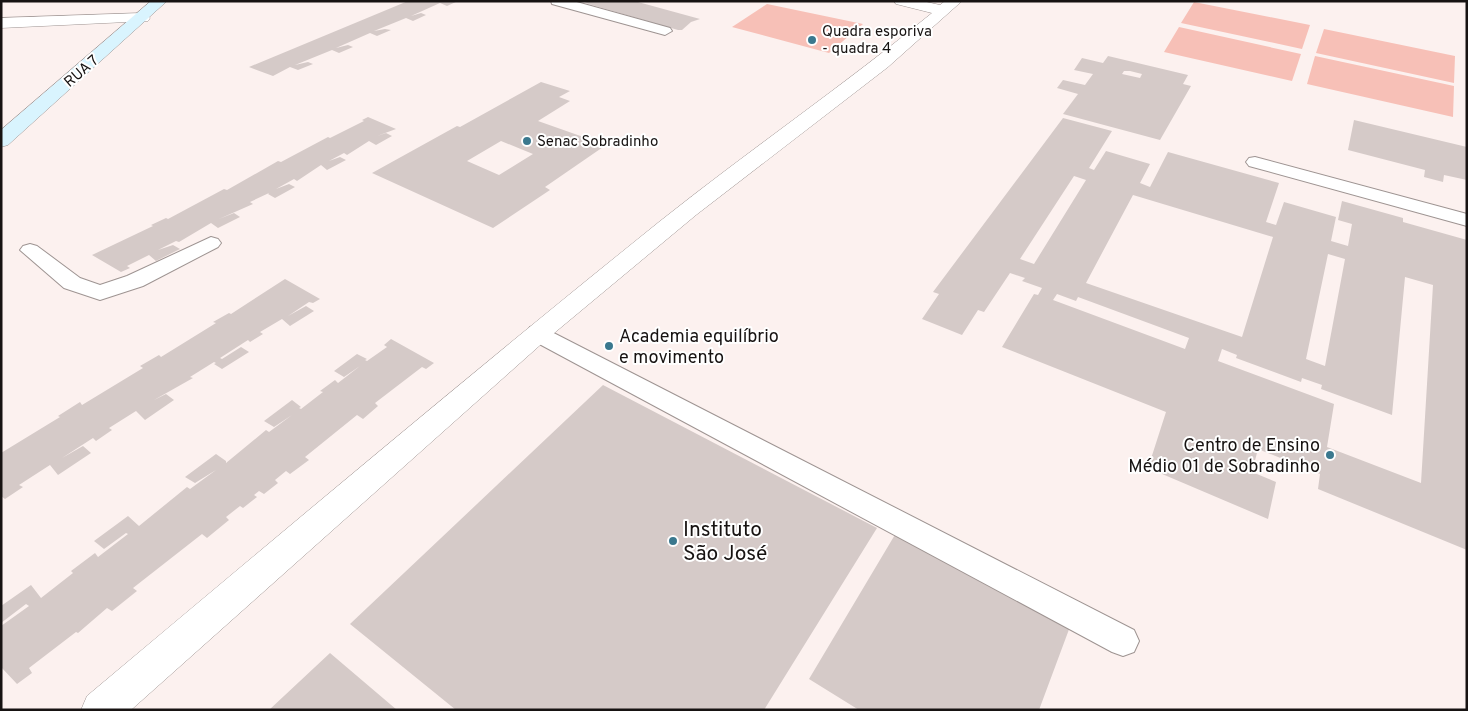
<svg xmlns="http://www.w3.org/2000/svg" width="1468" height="711" viewBox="0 0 1468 711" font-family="Overpass,sans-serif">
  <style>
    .green { fill: #f7c0b7 }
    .building { fill: #d5cac8; fill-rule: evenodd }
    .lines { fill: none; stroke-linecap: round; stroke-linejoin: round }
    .service-casing { stroke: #9e9492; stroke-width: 2 }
    .minor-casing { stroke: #9e9492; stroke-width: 1 }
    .secondary-casing { stroke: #9e9492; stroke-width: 1 }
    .service { fill: #fff; fill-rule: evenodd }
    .minor { fill: #fff; fill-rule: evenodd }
    .secondary { fill: #d9f4fe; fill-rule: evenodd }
    .poi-dot { fill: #3a788e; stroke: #fff; stroke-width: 2 }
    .labels { text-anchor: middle; stroke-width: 4; stroke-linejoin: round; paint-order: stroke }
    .far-poi-label { font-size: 15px; fill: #171312; stroke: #fff; text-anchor: start }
    .far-street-label { font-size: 15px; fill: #171312; stroke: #fff }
    .poi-label { font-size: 18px; fill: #171312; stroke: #fff; text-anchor: start }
    .near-poi-label { font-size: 21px; fill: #171312; stroke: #fff; text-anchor: start }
  </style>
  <rect width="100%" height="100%" fill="#fcf1ef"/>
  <path class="green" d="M1194,2L1310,25L1302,49L1181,23Z
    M767,4L863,24L829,53L732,27Z
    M1179,27L1301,54L1292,81L1164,52Z
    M1324,29L1455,56L1454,83L1316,53Z
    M1315,56L1454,86L1453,117L1307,84Z"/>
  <path class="building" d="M408,1H458L447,6L440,3L411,16L421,13L426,15L413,21L406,18L374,31L385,29L391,30L377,36L370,33L336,48L348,45L353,47L339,53L332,50L295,65L308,62L313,64L298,70L290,67L273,76L249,67Z
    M589,1H640L638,2L700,19L691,22L682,30H678L585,3Z
    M1108,56L1188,75L1183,84L1191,86L1160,140L1063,114L1078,94L1057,88L1063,80L1085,85L1093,74L1074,70L1082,58L1103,63ZM1124,71H1130L1142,74L1140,78L1122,74Z
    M541,82L570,91L559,97L570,101L538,121L606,145L545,187L550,190L493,228L372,173L457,126L460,127ZM501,141L533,154L499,175L467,161Z
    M368,117L396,129L377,136L386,133L392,136L376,145L369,141L347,155L344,153L329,161L340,157L346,160L327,170L321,165L297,181L294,179L276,189L289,184L295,187L275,198L268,194L269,193L250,202L253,204L219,219L234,213L240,217L218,228L211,223L179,242L176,241L158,250L173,245L180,249L156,261L149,255L127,266L130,268L121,272L92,255L153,226L151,225L166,218L168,219L224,189L227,190L278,161L281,162L328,137L330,138L364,121L362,120Z
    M1063,118L1112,131L1089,168L1094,170L1106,151L1150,164L1140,183L1150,187L1168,152L1279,183L1266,222L1276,225L1284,202L1336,217L1331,241L1348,246L1352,224L1338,220L1342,201L1403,218V222L1467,240V550L1318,489L1320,474L1258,449L1252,472L1276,482L1268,519L1148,468L1166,412L1002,347L1034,294L1038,295L1042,288L1022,281L1025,278L1010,273L984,312L978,310L962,335L922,319L939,294L933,292ZM1074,176L1086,180L1034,264L1020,259ZM1133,195L1273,237L1242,337L1086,283ZM1328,254L1345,259L1325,366L1306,359ZM1405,277L1433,285L1421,483L1327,447L1334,404L1218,361L1222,349L1237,355L1236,358L1301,382L1302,378L1322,385L1321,389L1392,415ZM1057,294L1076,301L1078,297L1189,338L1185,349L1053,300Z
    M1354,120L1467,147V180L1444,175L1443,182L1424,177L1425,170L1348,150Z
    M285,279L320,299L313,303L309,302L288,316L306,306L314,311L290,326L282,319L260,332L263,334L250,342L248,340L220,358L222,359L241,347L249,352L222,369L214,364L216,363L214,362L190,377L193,378L154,400L166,394L174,400L145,420L136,411L109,428L112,430L96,441L93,438L62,458L83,446L91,453L58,475L50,465L19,485L23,487L5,499L1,496V453L60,417L58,416L80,402L82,405L143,368L140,366L159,355L161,357L216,323L213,322L229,313L231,314Z
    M391,339L434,363L426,369L422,367L375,403L378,406L363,419L357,415L305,457L309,460L290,474L286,471L275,480L278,483L264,494L259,491L254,495L257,497L243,508L240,506L226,517L229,520L207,538L202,534L133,588L137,591L112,611L107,608L78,633L76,632L29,668L32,673L17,684L1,667V626L29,606L26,604L1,623V606L31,585L41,598L73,573L71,571L95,553L98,557L128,534L126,533L104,549L94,541L128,516L139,526L187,487L190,489L216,470L195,483L185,477L216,454L226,461V463L266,430L269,432L292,415L274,427L264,421L292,400L301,407L299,408L301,409L323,392L320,391L335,380L338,383L360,366L344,377L334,371L357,354L367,359L365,360L367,361L387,347L384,345Z
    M603,385L877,528L764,710H456L350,624Z
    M896,533L1071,624L1039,710H859L809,679Z
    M330,653L397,710H269Z"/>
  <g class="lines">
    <defs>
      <path id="service" d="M551,1H573L670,28L672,31L665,35L552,4Z
        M1255,157L1467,214V226L1249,166L1246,162L1249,158Z
        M211,237L218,239L221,243L218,247L143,286L100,300L64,288L20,250L23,246L30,244L37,246L80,278L100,285L127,276Z
        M538,325L1134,630L1139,641L1134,652L1123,656L1112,652L530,339L526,333L530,327Z"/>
      <path id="minor" d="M894,1H922L940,5L945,1H962L888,67L696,215L547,339L131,710H81L87,696C277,537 466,377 659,222C748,151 843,86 932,13L896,4Z
        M142,13L148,15L150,18L148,21L1,28V18Z"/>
      <path id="secondary" d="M151,1H167L8,145L1,147V130Z"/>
    </defs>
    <use href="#service" class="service-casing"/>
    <use href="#minor" class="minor-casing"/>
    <use href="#secondary" class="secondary-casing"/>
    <use href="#service" class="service"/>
    <use href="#minor" class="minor"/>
    <use href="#secondary" class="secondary"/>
  </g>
  <g class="poi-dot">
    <circle cx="812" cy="40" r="5"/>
    <circle cx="527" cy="141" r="5"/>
    <circle cx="609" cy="346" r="5"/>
    <circle cx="1330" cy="455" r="5"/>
    <circle cx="673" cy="541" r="5"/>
  </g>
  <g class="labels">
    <g class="far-poi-label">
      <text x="822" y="36">Quadra esporiva<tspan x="822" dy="17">- quadra 4</tspan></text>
      <text x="537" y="146">Senac Sobradinho</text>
    </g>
    <g class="far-street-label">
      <text transform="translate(81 71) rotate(-41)" y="5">RUA 7</text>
    </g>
    <g class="poi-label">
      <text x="619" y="342">Academia equilíbrio<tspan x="619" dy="21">e movimento</tspan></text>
      <text x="1320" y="451" text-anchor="end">Centro de Ensino<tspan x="1320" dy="21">Médio 01 de Sobradinho</tspan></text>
    </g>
    <g class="near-poi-label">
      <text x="683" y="536">Instituto<tspan x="683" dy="24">São José</tspan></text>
    </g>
  </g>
  <rect width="1468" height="711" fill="none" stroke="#171312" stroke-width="5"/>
</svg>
